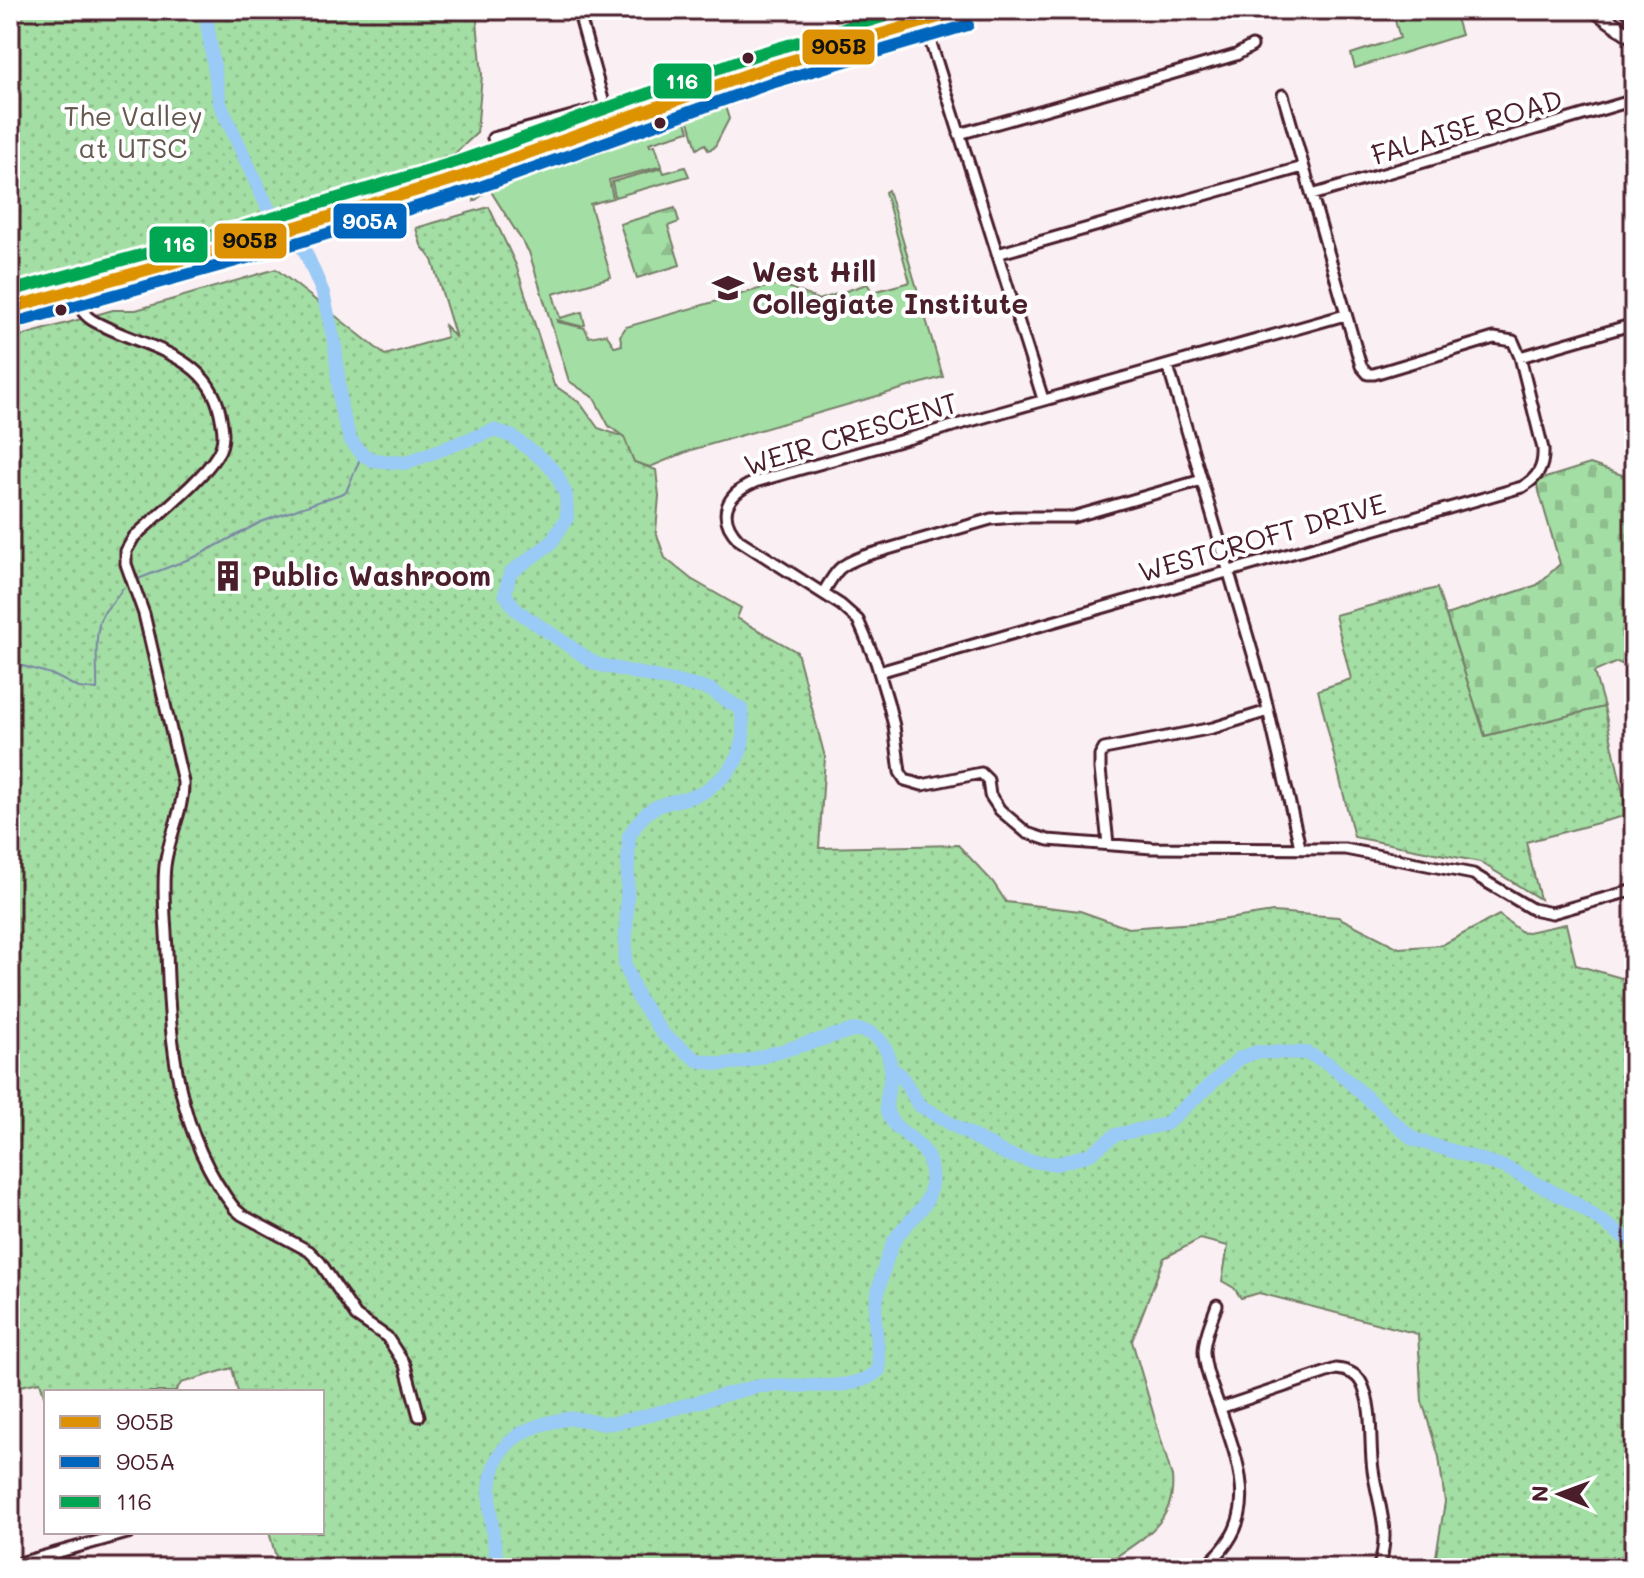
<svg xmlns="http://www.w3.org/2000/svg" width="1644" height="1578" viewBox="0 0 1644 1578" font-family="Mali,sans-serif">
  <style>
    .green { fill: #a3dea4; stroke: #767e68; stroke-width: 2 }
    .forest { fill: url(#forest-firs); stroke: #767e68; stroke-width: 2 }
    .cemetery { fill: url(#cemetery-stones); stroke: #767e68; stroke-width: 2 }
    .park { fill: url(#park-dots); stroke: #767e68; stroke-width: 2 }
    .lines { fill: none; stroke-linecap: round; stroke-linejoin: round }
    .stream { stroke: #7a86a5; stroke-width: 2 }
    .river { stroke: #9acaf6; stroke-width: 14 }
    .minor-casing { stroke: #4a1f2b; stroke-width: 15 }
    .major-casing { stroke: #4a1f2b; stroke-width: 18 }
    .minor { stroke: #fff; stroke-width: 9 }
    .major { stroke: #fff; stroke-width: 12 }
    .bus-1-casing { stroke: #fff; stroke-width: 18 }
    .bus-2-casing { stroke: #fff; stroke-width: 18 }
    .bus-3-casing { stroke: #fff; stroke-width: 18 }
    .bus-1 { stroke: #dd9206; stroke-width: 12 }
    .bus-2 { stroke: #0065bd; stroke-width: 12 }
    .bus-3 { stroke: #00a651; stroke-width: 12 }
    .bus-dot { fill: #4a1f2b; stroke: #fff; stroke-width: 3 }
    .labels { text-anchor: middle; stroke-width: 8; stroke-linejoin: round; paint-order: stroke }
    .park-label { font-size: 28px; fill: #65584f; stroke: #fff }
    .street-label { font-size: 28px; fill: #4a1f2b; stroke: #fff }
    .poi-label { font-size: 28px; font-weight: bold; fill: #4a1f2b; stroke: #fff; text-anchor: start }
    .line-badge { stroke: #fff; stroke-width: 3 }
    .badge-label { font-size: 22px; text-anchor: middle; font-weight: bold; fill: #fff }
    .pale-badge-label { font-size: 22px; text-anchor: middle; font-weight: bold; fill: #111 }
  </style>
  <defs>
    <pattern id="forest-firs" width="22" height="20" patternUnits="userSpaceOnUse" patternTransform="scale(2)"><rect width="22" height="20" fill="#a3dea4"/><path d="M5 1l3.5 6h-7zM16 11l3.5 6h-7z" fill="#8ebe8d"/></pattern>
    <pattern id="cemetery-stones" width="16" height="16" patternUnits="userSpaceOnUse" patternTransform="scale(2)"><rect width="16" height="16" fill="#a3dea4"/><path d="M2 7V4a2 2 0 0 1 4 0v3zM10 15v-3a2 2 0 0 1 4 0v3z" fill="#8ebe8d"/></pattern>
    <pattern id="park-dots" width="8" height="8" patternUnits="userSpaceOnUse" patternTransform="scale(2)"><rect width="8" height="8" fill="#a3dea4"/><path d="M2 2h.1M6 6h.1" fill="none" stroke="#8ebe8d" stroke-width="1.8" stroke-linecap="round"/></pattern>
  </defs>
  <rect width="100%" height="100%" fill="#faeff2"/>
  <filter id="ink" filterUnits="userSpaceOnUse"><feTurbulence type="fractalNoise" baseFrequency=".0125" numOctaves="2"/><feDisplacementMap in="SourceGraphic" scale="16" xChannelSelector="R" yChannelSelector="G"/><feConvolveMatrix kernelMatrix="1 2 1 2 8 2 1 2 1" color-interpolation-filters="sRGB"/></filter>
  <g filter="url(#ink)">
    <path class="green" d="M1392,10H1458L1454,11L1461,35L1355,68L1351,54L1400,38Z
      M722,97L729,119L714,148L708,150L705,144L697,149L686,111Z
      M683,112L689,131L649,143L650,146L655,145L662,166L609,180L613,198L590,204L611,277L553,294L560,318L582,312L585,325L580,326L557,320V322L585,328L589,337L606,334L615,347L622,345L620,336L626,327L773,285L786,286L819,300L867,284L873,292L910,282L885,192L888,190L943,377L691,450L650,467L634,462L624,437L609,426L594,398L569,381L529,252L490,190L474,201L475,185L656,125H663L662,122Z
      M685,167L689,176L615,197L612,182L662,168L664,173Z"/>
    <path class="forest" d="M675,208L679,222L668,226L680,265L637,278L620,224Z"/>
    <path class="cemetery" d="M1590,464L1634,479V669L1617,662L1594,672L1604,707L1485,736L1446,615L1537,585L1560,564L1536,481Z"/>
    <path class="park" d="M10,10H476L482,75L477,133L435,172L10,294Z
      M489,207L516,265L554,385L580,403L598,428L624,437L634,462L656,470L659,496L656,532L665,558L691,579L741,608L737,618L797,652L825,757L819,848L958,845L993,882L1006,902L1080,911L1128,928L1208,922L1273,912L1338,917L1399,948L1442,945L1499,915L1523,933L1566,924L1576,965L1625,979H1634V1568H1434L1445,1502L1439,1457L1422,1401L1418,1334L1259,1293L1241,1298L1234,1288L1222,1281L1228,1246L1200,1239L1164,1258L1132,1341L1172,1477C1177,1526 1135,1542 1100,1568H279L269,1532H322V1392H238L232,1368L181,1383L175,1392H46V1402L40,1382L10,1388V339L113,310H136L276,269L385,355L447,337L444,324L456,338L432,260L421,245L416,228Z
      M1437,588L1485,736L1604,707L1628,815L1526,842L1540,899L1480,862L1354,837L1318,690L1351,679L1335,615Z"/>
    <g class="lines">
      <path class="stream" d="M138,579L197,556L261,522L346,492L362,454
        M10,668L16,664L51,674L79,688L97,690C98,672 93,629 103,614C109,605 117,599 122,589"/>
      <path class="river" d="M205,10L220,104L268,208L305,251L323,293L335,345L341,409L350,439L362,454L373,460L405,463L494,430L513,437L542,459L556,473L566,495L567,518L551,543L510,573L505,594L516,610L596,664L709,689L741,709C747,740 742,762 717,782C712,785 707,790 702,793C666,807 652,796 629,836L625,965L638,998L664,1035L697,1060L720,1064L743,1062L854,1030C877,1029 889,1047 891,1069C892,1083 884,1096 887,1111C895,1140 936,1136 931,1185C929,1212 902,1222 892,1245C884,1265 876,1294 875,1316C875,1334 879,1352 879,1370C853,1395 796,1382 761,1386C748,1388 733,1393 720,1396C685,1405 649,1416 614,1423C598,1426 581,1416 566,1419C472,1434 487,1495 498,1568
        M891,1069L900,1074L919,1105L958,1128L1006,1154L1031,1161L1057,1164L1090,1154L1115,1135L1166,1124L1240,1058L1257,1052L1307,1053L1329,1064L1413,1139L1505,1167L1578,1205L1626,1238L1634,1240"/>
      <defs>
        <path id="minor" d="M839,10L849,45
          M924,21L1043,399
          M959,134L1171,74L1236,55L1252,46
          M493,138L605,107L578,10
          M1312,195L1634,100
          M997,254L1303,167
          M71,291C76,301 82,314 92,320C138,347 207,351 220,413C223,428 226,442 217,455C202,480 157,515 134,537L126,551V564L144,614L183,782C184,810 168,838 165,866C162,894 166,924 167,952C170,1044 176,1134 235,1209L242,1215L309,1251L320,1262L356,1316L387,1337L405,1365L419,1416
          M1345,315L755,482C727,494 715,515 739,540L841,605L858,620L876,662L888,702L894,726L900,772L905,780L922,785L981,773L988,780L990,795L1000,810L1027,833L1048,840L1152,848L1345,849L1473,874L1532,909L1552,913L1634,890
          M1520,357L1634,324
          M1168,366L1263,688L1300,847
          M823,593C837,569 838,566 864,556L991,519L1015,517H1073L1202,480
          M879,672L1522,487C1538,478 1544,467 1543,449L1520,357L1513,341L1494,338L1374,374H1368L1361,366L1283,95
          M1108,844L1100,769V756L1104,749L1213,728L1268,711
          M1220,1408L1336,1369C1347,1370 1357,1373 1362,1384C1374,1409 1369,1443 1373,1470C1378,1505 1392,1533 1378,1568
          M11,1568L23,1562L131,1532
          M1202,1568C1264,1523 1240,1466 1219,1406C1213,1389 1205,1371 1204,1352C1204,1337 1212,1319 1217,1305"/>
        <path id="major" d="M1594,10L1634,38
          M1627,10L1634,15
          M10,308L243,243L464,176L763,69L963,10"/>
      </defs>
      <use href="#minor" class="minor-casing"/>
      <use href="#major" class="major-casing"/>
      <use href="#minor" class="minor"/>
      <use href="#major" class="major"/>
      <defs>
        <path id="bus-1" d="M10,308L243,243L464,176L763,69L963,10"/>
        <path id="bus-2" d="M14,323L247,258L469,191L768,84L968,25"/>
        <path id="bus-3" d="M10,291L239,228L459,161L758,54L906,10"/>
      </defs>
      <use href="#bus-1" class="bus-1-casing"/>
      <use href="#bus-2" class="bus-2-casing"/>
      <use href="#bus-3" class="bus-3-casing"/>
      <use href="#bus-1" class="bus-1"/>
      <use href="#bus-2" class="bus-2"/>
      <use href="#bus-3" class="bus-3"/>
    </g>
  </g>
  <defs>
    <symbol id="school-bare" viewBox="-9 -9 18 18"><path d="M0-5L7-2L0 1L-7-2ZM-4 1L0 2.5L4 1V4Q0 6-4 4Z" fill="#4a1f2b" stroke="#fff" stroke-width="2.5" paint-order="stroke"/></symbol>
    <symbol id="building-bare" viewBox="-9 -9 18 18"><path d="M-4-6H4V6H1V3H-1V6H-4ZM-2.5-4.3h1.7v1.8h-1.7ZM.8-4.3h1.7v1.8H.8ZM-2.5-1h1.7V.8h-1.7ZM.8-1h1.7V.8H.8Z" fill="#4a1f2b" stroke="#fff" stroke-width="2.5" paint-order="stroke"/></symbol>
  </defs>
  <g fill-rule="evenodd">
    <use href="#school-bare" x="706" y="266" width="44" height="44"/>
    <use href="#building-bare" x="206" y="554" width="44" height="44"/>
  </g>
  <g class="bus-dot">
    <circle cx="748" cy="58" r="7"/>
    <circle cx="660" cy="123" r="7"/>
    <circle cx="61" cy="310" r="7"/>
  </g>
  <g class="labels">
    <g class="park-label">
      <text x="133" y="126">The Valley<tspan x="133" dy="32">at UTSC</tspan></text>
    </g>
    <g class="street-label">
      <text transform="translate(1467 127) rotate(-17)" y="10">FALAISE ROAD</text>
      <text transform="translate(851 434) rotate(-17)" y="10">WEIR CRESCENT</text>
      <text transform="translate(1262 538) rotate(-16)" y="10">WESTCROFT DRIVE</text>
    </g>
    <g class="poi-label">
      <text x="752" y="282">West Hill<tspan x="752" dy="32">Collegiate Institute</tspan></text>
      <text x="252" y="586">Public Washroom</text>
    </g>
  </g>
  <g class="line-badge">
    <rect x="801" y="28" width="75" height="38" rx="8" fill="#dd9206"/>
    <rect x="652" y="62" width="61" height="38" rx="8" fill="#00a651"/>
    <rect x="332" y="202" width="76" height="38" rx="8" fill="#0065bd"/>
    <rect x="213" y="222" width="75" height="38" rx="8" fill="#dd9206"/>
    <rect x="148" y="225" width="61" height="39" rx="8" fill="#00a651"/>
  </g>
  <g class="badge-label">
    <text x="682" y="89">116</text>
    <text x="370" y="229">905A</text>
    <text x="179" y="252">116</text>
  </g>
  <g class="pale-badge-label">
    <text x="839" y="54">905B</text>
    <text x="250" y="248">905B</text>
  </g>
  <rect width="1644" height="1578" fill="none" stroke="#fff" stroke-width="40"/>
  <rect x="20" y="20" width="1604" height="1538" fill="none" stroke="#4a1f2b" stroke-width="3" filter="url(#ink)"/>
  <rect x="44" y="1390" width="280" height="144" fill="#ffffff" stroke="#b7a5aa" stroke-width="2"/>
  <rect x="60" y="1416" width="40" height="12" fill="#dd9206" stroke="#b7a5aa" stroke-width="2"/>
  <text x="116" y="1430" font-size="24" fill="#4a1f2b">905B</text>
  <rect x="60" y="1456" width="40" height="12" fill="#0065bd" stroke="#b7a5aa" stroke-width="2"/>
  <text x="116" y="1470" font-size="24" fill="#4a1f2b">905A</text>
  <rect x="60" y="1496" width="40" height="12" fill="#00a651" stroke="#b7a5aa" stroke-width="2"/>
  <text x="116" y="1510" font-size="24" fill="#4a1f2b">116</text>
  <g transform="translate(1560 1494) rotate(271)" stroke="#ffffff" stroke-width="6" paint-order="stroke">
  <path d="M0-6L14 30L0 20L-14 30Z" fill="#4a1f2b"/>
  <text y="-12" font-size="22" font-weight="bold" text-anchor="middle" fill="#4a1f2b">N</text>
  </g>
</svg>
